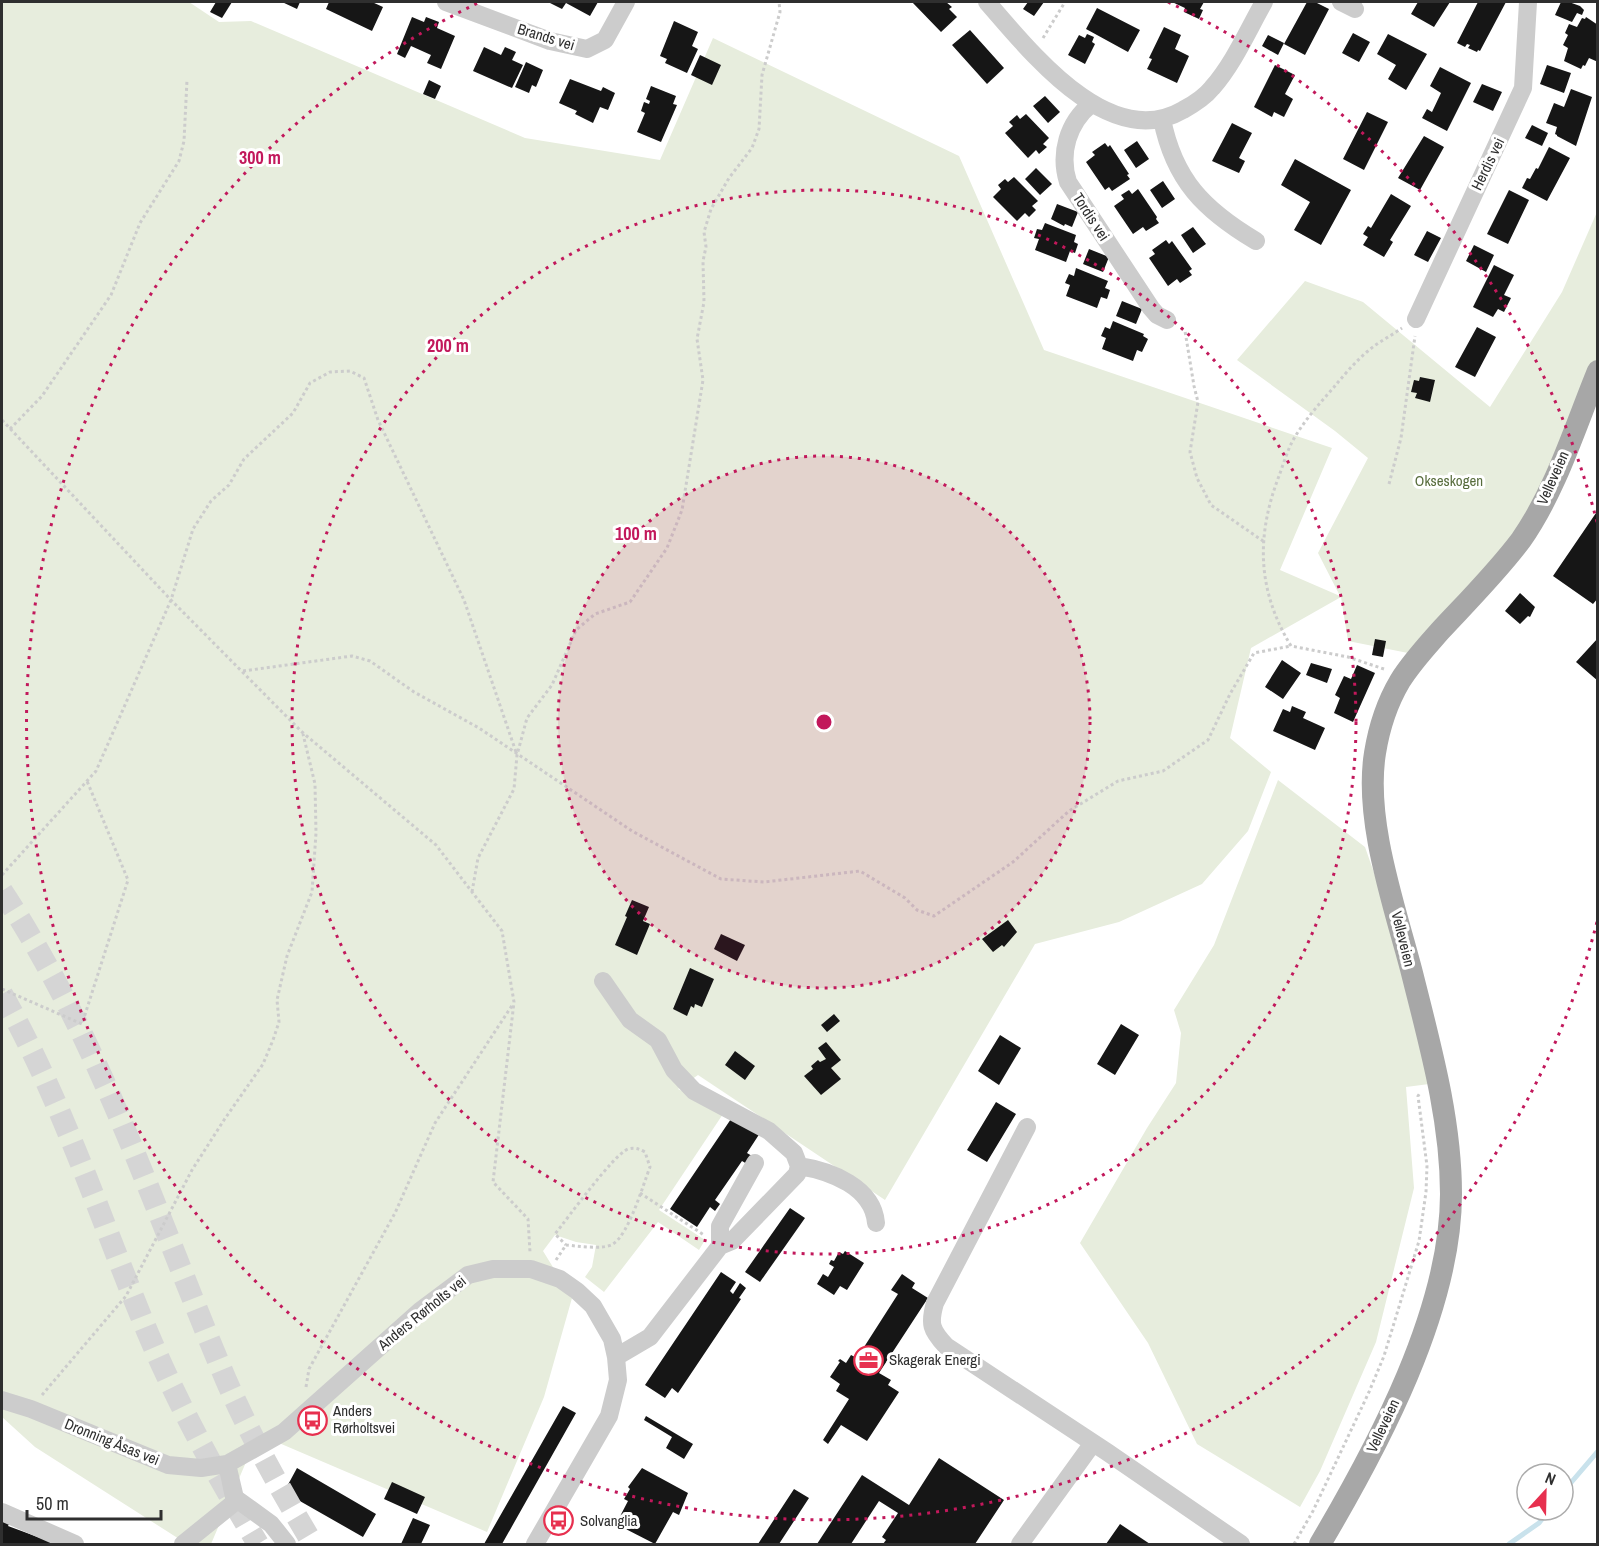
<svg xmlns="http://www.w3.org/2000/svg" width="1599" height="1546" viewBox="0 0 1599 1546" font-family="'Archivo Narrow',sans-serif">
  <style>
    .green { fill: #e7eddd }
    .lines { fill: none; stroke-linecap: round; stroke-linejoin: round }
    .stream { stroke: #c9e2ec; stroke-width: 5 }
    .building { fill: #161616 }
    .major-tunnel { stroke: #d5d5d5; stroke-width: 22; stroke-dasharray: 22 11; stroke-linecap: butt }
    .path { stroke: #ccc; stroke-width: 3; stroke-dasharray: 3 3; stroke-linecap: butt }
    .minor { stroke: #ccc; stroke-width: 18 }
    .major { stroke: #a7a7a7; stroke-width: 22 }
    .ring { fill: none; stroke: #c2185b; stroke-width: 3; stroke-dasharray: 3 6 }
    .labels { text-anchor: middle; stroke-width: 6; stroke-linejoin: round; paint-order: stroke }
    .street-label { font-size: 15px; fill: #2f2f2f; stroke: #fff }
    .park-label { font-size: 15px; fill: #576c3c; stroke: #fff }
    .poi-label { font-size: 15px; fill: #2f2f2f; stroke: #fff; text-anchor: start }
    .centre { fill: #c2185b; stroke: #fff; stroke-width: 3 }
    .ring-label { font-size: 18px; text-anchor: middle; font-weight: bold; fill: #c2185b; stroke: #fff; stroke-width: 6; stroke-linejoin: round; paint-order: stroke }
  </style>
  <rect width="100%" height="100%" fill="#fff"/>
  <path class="green" d="M2,2H189L219,22L251,21L525,138L660,160L713,38L959,156L1044,350L1332,448L1280,570L1340,596L1318,553L1368,458L1335,431L1237,360L1305,281L1363,302L1490,407L1562,292L1597,212V373L1547,493L1418,655L1348,641L1341,597L1251,648L1230,738L1271,772L1248,831L1202,884L1119,922L1035,944L885,1200L698,1075L678,1089L725,1111L659,1210L705,1240L699,1250L658,1222L604,1292L585,1277L592,1267L596,1245L576,1242L555,1235L543,1251L572,1298L544,1397L487,1532L258,1434L211,1544H187L35,1447L2,1417Z
    M1278,780L1365,847L1420,1004L1437,1083L1406,1087L1414,1188L1376,1342L1320,1471L1300,1507L1197,1444L1148,1343L1080,1243L1147,1128L1176,1083L1181,1033L1174,1010L1214,945Z"/>
  <g class="lines">
    <path class="stream" d="M1563,1492L1598,1451
      M1509,1544L1539,1523L1549,1510"/>
  </g>
  <path class="building" d="M216,2H232L222,18L210,12Z
    M282,2H300L297,9Z
    M329,2H372L383,7L372,31L326,9Z
    M548,2H598L590,16L566,3L562,9Z
    M912,2H946L952,7L949,9L957,17L941,32Z
    M1028,2H1044L1034,16L1023,9Z
    M1172,2H1204L1200,9L1203,10L1199,19L1184,12L1185,8Z
    M1307,2H1315L1329,9L1305,55L1284,44Z
    M1418,2H1450L1434,27L1411,14Z
    M1478,2H1506L1480,51L1478,50L1477,52L1468,48L1470,45L1467,44L1465,47L1457,43Z
    M1561,2H1569L1580,6L1584,10L1582,15L1577,13L1572,22L1555,15Z
    M1097,8L1140,30L1128,52L1086,29Z
    M412,17L424,22L426,17L439,22L437,28L455,36L441,69L427,63L431,55L411,46L405,58L397,54Z
    M1586,17L1598,25V62L1589,58L1585,66L1583,65L1581,69L1564,61L1568,48L1563,45L1568,35L1565,33L1569,24L1577,27L1582,18L1585,19Z
    M674,21L698,32L692,46L698,49L687,73L665,63L667,59L660,56Z
    M1164,27L1181,35L1175,49L1189,56L1177,83L1147,69L1152,59L1149,58Z
    M970,30L1004,68L987,84L952,45Z
    M1353,33L1370,42L1359,62L1342,53Z
    M1087,34L1094,37L1092,42L1095,44L1085,64L1068,55L1079,35L1085,38Z
    M1388,34L1427,54L1406,90L1388,79L1396,65L1377,54Z
    M1268,35L1284,43L1278,55L1262,46Z
    M484,47L501,55L505,47L516,52L512,60L523,65L512,88L473,71Z
    M700,55L721,65L712,85L691,75Z
    M526,62L543,70L536,87L532,85L529,93L515,87Z
    M1275,65L1295,75L1285,94L1293,99L1284,117L1274,112L1272,117L1254,107Z
    M1547,65L1571,73L1564,93L1540,84Z
    M1440,67L1471,83L1447,131L1422,118L1427,109L1432,112L1441,93L1430,86Z
    M570,79L601,91L603,87L615,93L608,110L600,107L593,123L575,114L577,111L559,103Z
    M429,80L441,86L435,99L423,94Z
    M1482,84L1502,92L1493,111L1473,102Z
    M651,86L676,96L673,104L677,105L661,142L637,132L645,113L641,111L644,102L649,104L650,101L646,99Z
    M1571,89L1592,97L1576,146L1557,136V135L1555,134L1557,127L1546,123L1554,103L1564,107Z
    M1045,96L1060,112L1048,123L1033,106Z
    M1367,112L1388,122L1364,170L1343,159Z
    M1026,114L1049,138L1043,144L1047,147L1039,154L1036,150L1028,158L1005,133L1013,126L1009,122L1017,115L1020,119Z
    M1232,123L1252,133L1239,158L1245,161L1239,173L1212,161Z
    M1532,125L1548,133L1542,146L1525,138Z
    M1424,136L1444,147L1420,190L1398,178Z
    M1137,141L1149,159L1136,168L1124,150Z
    M1105,143L1108,147L1110,145L1129,174L1127,175L1130,179L1112,191L1109,187L1105,190L1086,162L1095,155L1092,152Z
    M1549,147L1570,158L1547,201L1522,188L1527,178L1530,179L1536,168L1538,169Z
    M1295,159L1351,190L1321,245L1294,230L1310,202L1281,185Z
    M1036,168L1052,184L1040,195L1025,179Z
    M1014,177L1038,201L1032,206L1036,210L1029,217L1025,213L1017,221L993,197L1001,189L998,185L1005,179L1008,182Z
    M1163,181L1175,199L1162,208L1150,190Z
    M1138,189L1157,217L1156,219L1159,223L1146,231L1143,227L1133,234L1114,206L1124,199L1121,195L1129,190L1132,194Z
    M1509,190L1529,200L1508,244L1487,234Z
    M1391,194L1411,206L1390,240L1393,242L1384,257L1363,245L1368,237L1363,234L1368,226L1371,228Z
    M1057,204L1078,212L1072,227L1065,224L1064,226L1051,219Z
    M1045,223L1076,235L1074,242L1078,244L1075,253L1070,251L1066,262L1035,250L1039,239L1034,238L1037,229L1042,230Z
    M1193,227L1206,244L1193,253L1181,235Z
    M1427,231L1441,238L1428,262L1414,255Z
    M1166,240L1169,244L1172,241L1192,269L1189,271L1192,275L1180,283L1177,279L1168,286L1149,258L1155,254L1152,250Z
    M1474,245L1494,255L1486,272L1466,261Z
    M1089,249L1109,257L1103,272L1083,264Z
    M1494,265L1514,275L1504,295L1511,298L1504,312L1498,309L1493,317L1473,307Z
    M1076,268L1108,281L1105,288L1110,290L1107,299L1101,297L1097,308L1066,296L1070,285L1065,283L1069,274L1074,276Z
    M1122,301L1142,309L1136,324L1116,316Z
    M1113,321L1144,334L1143,336L1148,339L1142,352L1137,350L1133,361L1102,349L1106,338L1101,336L1105,327L1110,329Z
    M1477,327L1496,337L1475,377L1455,367Z
    M1420,377L1435,380L1430,402L1415,398L1417,393L1411,392L1414,380L1419,381Z
    M1596,513L1598,515V598L1593,604L1553,576Z
    M1520,593L1535,607L1530,617L1528,616L1520,624L1505,611Z
    M1598,638V681L1576,662Z
    M1375,639L1386,641L1383,657L1372,655Z
    M1282,660L1301,673L1283,699L1265,687Z
    M1311,663L1332,669L1327,683L1306,675Z
    M1357,665L1375,673L1353,722L1334,713L1340,698L1335,695L1344,676L1351,679Z
    M1292,706L1306,712L1303,718L1325,728L1315,750L1273,731L1283,709L1290,712Z
    M632,900L649,907L643,921L650,924L637,955L615,945L627,917L625,916Z
    M1008,920L1017,932L1004,947L1002,945L993,952L982,939Z
    M721,934L745,945L737,961L714,949Z
    M690,968L714,979L702,1007L695,1004L694,1008L691,1006L687,1016L673,1009Z
    M834,1014L840,1021L827,1032L821,1025Z
    M1121,1024L1139,1035L1115,1075L1097,1064Z
    M1000,1035L1021,1048L999,1085L978,1071Z
    M826,1042L841,1060L831,1068L841,1079L821,1095L804,1076L813,1069L811,1066L818,1060L820,1062L826,1059L818,1048Z
    M735,1051L755,1066L745,1080L725,1065Z
    M996,1102L1016,1114L987,1162L967,1150Z
    M733,1116L760,1133L747,1153L752,1156L747,1164L742,1161L715,1200L720,1204L715,1211L710,1207L697,1227L670,1209Z
    M790,1208L805,1218L760,1282L745,1272Z
    M845,1251L864,1263L847,1290L840,1286L834,1295L817,1284L823,1274L828,1277L834,1267L829,1264L831,1260L834,1261L839,1252L843,1254Z
    M721,1272L736,1282L730,1291L733,1294L740,1283L746,1288L739,1298L741,1299L678,1393L672,1388L665,1398L645,1385Z
    M902,1274L915,1283L912,1288L928,1298L879,1373L891,1380L888,1385L899,1392L867,1441L841,1425L828,1444L823,1440L849,1399L836,1391L840,1384L830,1377L840,1362L838,1361L840,1359L846,1363L851,1355L857,1358L898,1294L891,1290Z
    M563,1406L576,1413L502,1544H484Z
    M646,1416L693,1444L684,1459L666,1448L672,1437L644,1420Z
    M939,1458L1004,1500L975,1544H883L886,1540L882,1537L898,1513L879,1501L851,1544H817L862,1475L909,1505Z
    M297,1468L376,1514L363,1537L284,1492Z
    M642,1468L688,1493L679,1515L673,1512L655,1544L616,1524L628,1501L624,1499L630,1489L628,1487Z
    M392,1482L425,1497L417,1514L384,1499Z
    M794,1489L809,1498L779,1544H758Z
    M413,1518L430,1525L421,1544H401Z
    M2,1521L9,1524L8,1526L54,1543L53,1544H2Z
    M1120,1524L1150,1544H1106Z"/>
  <g class="lines">
    <path class="major-tunnel" d="M2,891C101,1041 156,1215 226,1380C251,1437 281,1491 313,1544
      M2,994C62,1100 100,1218 147,1331C178,1405 217,1476 258,1544"/>
    <path class="path" d="M1043,38L1065,2
      M1181,328L1185,331L1194,386L1198,402L1190,452L1197,478L1211,505L1263,541
      M2,420L171,600L302,732L436,845L502,931L514,1002L493,1182L528,1219L530,1252
      M10,429L42,396L111,295L140,223L179,161L184,141L187,80
      M1389,484L1401,438L1415,336
      M1384,669L1348,657L1291,646C1257,590 1256,536 1279,476C1283,465 1287,452 1292,442C1303,422 1319,404 1334,387C1344,375 1355,362 1368,351C1378,342 1391,336 1402,328
      M243,671L352,656L370,661L414,692L479,728L632,831L721,879L764,882L860,871L905,898L917,910L934,916L1013,862L1069,811L1118,781L1163,771L1208,740L1230,694L1254,653L1291,646
      M2,875L96,771L171,600L193,529L211,501L229,485L244,459L293,413L310,383L330,372L350,371L364,378L378,420L464,600L517,755
      M472,892L478,858L514,789L517,755L527,718L552,685L576,630L595,614L630,602L667,548L682,510L703,380L697,339L704,302L703,261L706,247L704,232L711,209L729,178L752,148L759,129L762,75L780,12L779,2
      M2,989L82,1024L128,880L87,781
      M640,1193L704,1235
      M556,1260L566,1245C577,1246 604,1250 613,1244C629,1234 643,1185 650,1167L645,1152C639,1149 635,1147 628,1149C613,1155 568,1218 555,1234L566,1245
      M306,1387L309,1369L395,1213L435,1123L513,1004
      M42,1395L126,1296L192,1170L224,1120L263,1064L273,1040L279,1022L277,1000L287,956L312,892L316,833L315,784L303,734
      M1294,1544L1313,1511L1369,1392L1384,1356L1419,1241L1426,1192L1427,1166L1418,1096L1420,1093"/>
    <path class="minor" d="M446,2L550,41L587,49L605,40L626,2
      M987,2C1030,51 1109,153 1183,110C1194,104 1204,98 1212,88C1234,63 1248,30 1264,2
      M1341,2L1355,9
      M1091,104C1068,123 1059,153 1068,182L1151,308L1157,315L1167,320
      M1162,119C1174,180 1204,210 1256,241
      M1416,319L1523,88L1528,2
      M603,981L630,1020L658,1040L674,1070L694,1091L769,1131L794,1153L799,1166L797,1174L732,1241L720,1246L650,1337L616,1357
      M1027,1127L935,1303C929,1324 931,1330 946,1346L1107,1452L1241,1544
      M799,1166C831,1171 873,1187 876,1223
      M720,1246V1226L755,1163
      M2,1400L31,1409L168,1465L201,1468L227,1464L235,1498L271,1524L287,1544
      M2,1512L75,1544
      M183,1544L235,1502L227,1464L284,1432L420,1311L468,1275L493,1269H531L560,1279L577,1291L593,1306L612,1339L616,1357L618,1380L609,1416L535,1544
      M1020,1544L1093,1443"/>
    <path class="major" d="M1320,1544C1378,1446 1451,1310 1451,1194C1451,1119 1430,1045 1412,973C1395,907 1364,821 1375,753C1379,728 1387,703 1400,681C1411,663 1426,647 1440,631C1467,602 1497,572 1521,540C1556,490 1575,427 1598,371"/>
  </g>
  <circle cx="824" cy="722" r="266" fill="#c2185b" fill-opacity=".12"/>
  <g class="ring">
    <circle cx="824" cy="722" r="266"/>
    <circle cx="824" cy="722" r="532"/>
    <path d="M1597 922A798 798 0 1 1 480 2M1168 2A798 798 0 0 1 1597 522"/>
  </g>
  <defs>
    <symbol id="office-ring" viewBox="-11 -11 22 22"><circle r="9.5" fill="#fff" stroke="#e7304f" stroke-width="1.5"/><path d="M-6-3h4V-5.5h4V-3h4V5H-6ZM-1-4.5V-3h2v-1.5ZM-6 0V1H6V0Z" fill="#e7304f"/></symbol>
    <symbol id="bus-ring" viewBox="-11 -11 22 22"><circle r="9.5" fill="#fff" stroke="#e7304f" stroke-width="1.5"/><path d="M-5-6H5V4H4V6H2V4H-2V6H-4V4H-5ZM-3.5-4V0h7V-4ZM-3.5 1.2v1.5H-2V1.2ZM2 1.2v1.5H3.5V1.2Z" fill="#e7304f"/></symbol>
  </defs>
  <g fill-rule="evenodd">
    <use href="#office-ring" x="852" y="1344" width="33" height="33"/>
    <use href="#bus-ring" x="296" y="1404" width="33" height="33"/>
    <use href="#bus-ring" x="542" y="1504" width="33" height="33"/>
  </g>
  <g class="labels">
    <g class="street-label">
      <text transform="translate(546 37) rotate(17)" y="5">Brands vei</text>
      <text transform="translate(1488 164) rotate(-64)" y="5">Herdis vei</text>
      <text transform="translate(1091 217) rotate(57)" y="5">Tordis vei</text>
      <text transform="translate(1553 478) rotate(-66)" y="5">Velleveien</text>
      <text transform="translate(1403 939) rotate(76)" y="5">Velleveien</text>
      <text transform="translate(422 1313) rotate(-39)" y="5">Anders Rørholts vei</text>
      <text transform="translate(1383 1426) rotate(-65)" y="5">Velleveien</text>
      <text transform="translate(112 1442) rotate(22)" y="5">Dronning Åsas vei</text>
    </g>
    <g class="park-label">
      <text x="1449" y="486">Okseskogen</text>
    </g>
    <g class="poi-label">
      <text x="889" y="1365">Skagerak Energi</text>
      <text x="333" y="1416">Anders<tspan x="333" dy="17">Rørholtsvei</tspan></text>
      <text x="580" y="1526">Solvanglia</text>
    </g>
  </g>
  <circle cx="824" cy="722" r="9" class="centre"/>
  <g class="ring-label">
    <text x="260" y="164">300 m</text>
    <text x="448" y="352">200 m</text>
    <text x="636" y="540">100 m</text>
  </g>
  <rect width="1599" height="1546" fill="none" stroke="#2f2f2f" stroke-width="6"/>
  <g transform="translate(1545 1492) rotate(22)"><circle r="28" fill="#ffffff" stroke="#acacac" stroke-width="1.5"/>
  <path d="M0-4.5L10 22L0 15L-10 22Z" fill="#e7304f"/>
  <text y="-9" font-size="16" font-weight="bold" text-anchor="middle" fill="#2f2f2f">N</text>
  </g>
  <path d="M27 1510v9h134v-9" fill="none" stroke="#2f2f2f" stroke-width="3"/>
  <text x="36" y="1510" font-size="18" fill="#2f2f2f" stroke="#ffffff" stroke-width="4.5" paint-order="stroke">50 m</text>
</svg>
